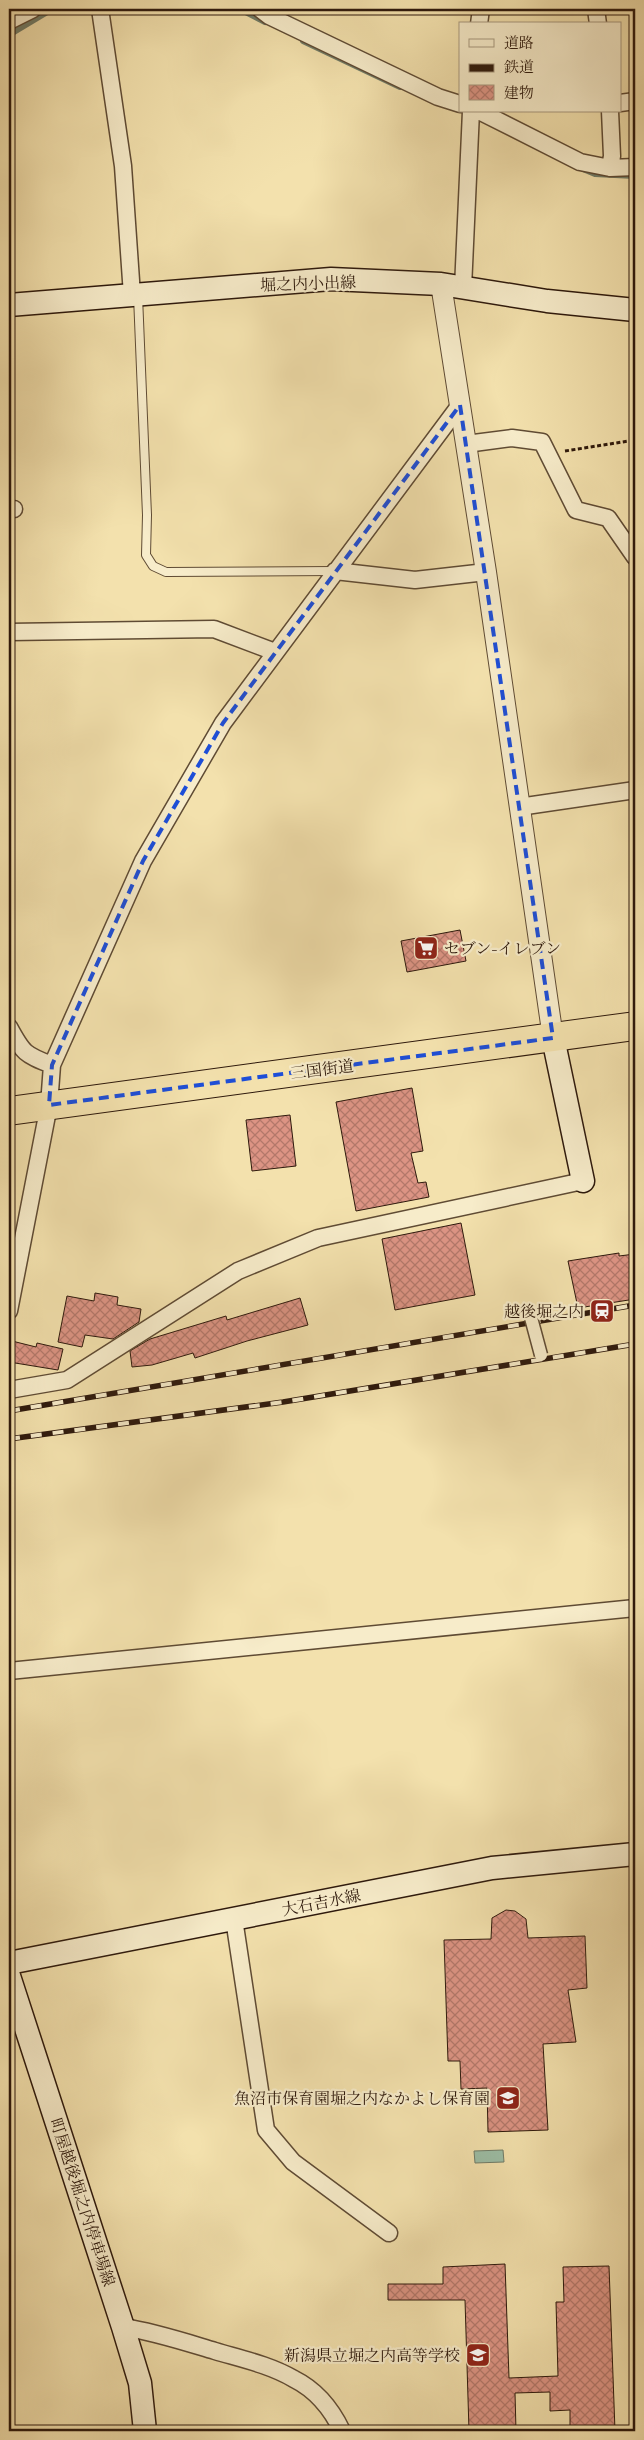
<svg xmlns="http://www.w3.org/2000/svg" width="644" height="2440" viewBox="0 0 644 2440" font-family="'Libre Bodoni','Noto Serif JP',serif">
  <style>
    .water { fill: #9cbea6; stroke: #707c68 }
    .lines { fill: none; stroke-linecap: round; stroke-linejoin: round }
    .stream { stroke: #707c68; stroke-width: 6 }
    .building { fill: url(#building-cross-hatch); stroke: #2e190c }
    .service-casing { stroke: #5f4b34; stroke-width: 10 }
    .minor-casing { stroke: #5f4b34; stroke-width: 19 }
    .tertiary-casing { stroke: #5f4b34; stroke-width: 22 }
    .secondary-casing { stroke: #2e190c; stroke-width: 25 }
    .trunk-casing { stroke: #2e190c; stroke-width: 30 }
    .path { stroke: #2e190c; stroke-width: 3; stroke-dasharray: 4 2.5; stroke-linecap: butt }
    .service { stroke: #f7ecca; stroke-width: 8 }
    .minor { stroke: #f7ecca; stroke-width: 16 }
    .tertiary { stroke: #f7ecca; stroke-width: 20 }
    .secondary { stroke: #f7ecca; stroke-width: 22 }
    .trunk { stroke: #f3e1ad; stroke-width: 28 }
    .rail-casing { stroke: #2e190c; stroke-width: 5.5 }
    .rail { stroke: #f7ecca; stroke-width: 4; stroke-dasharray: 11; stroke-linecap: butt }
    .pedestrian-bridge-casing { stroke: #5f4b34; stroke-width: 15; stroke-linecap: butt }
    .pedestrian-bridge { stroke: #f7ecca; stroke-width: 12 }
    .marked { fill: none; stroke: #1d4ed8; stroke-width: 4; stroke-dasharray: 10 6; stroke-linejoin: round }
    .labels { text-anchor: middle; stroke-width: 4.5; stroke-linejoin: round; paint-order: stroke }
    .street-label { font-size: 16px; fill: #2e190c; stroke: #f7ecca }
    .poi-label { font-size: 16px; fill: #2e190c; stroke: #f7ecca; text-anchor: end }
  </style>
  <defs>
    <pattern id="building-cross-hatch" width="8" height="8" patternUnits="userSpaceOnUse" patternTransform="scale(1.25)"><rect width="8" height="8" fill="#dc9484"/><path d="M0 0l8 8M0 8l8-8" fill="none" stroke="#b3786a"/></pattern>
  </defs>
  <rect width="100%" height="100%" fill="#f3e1ad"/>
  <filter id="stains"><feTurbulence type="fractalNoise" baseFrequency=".004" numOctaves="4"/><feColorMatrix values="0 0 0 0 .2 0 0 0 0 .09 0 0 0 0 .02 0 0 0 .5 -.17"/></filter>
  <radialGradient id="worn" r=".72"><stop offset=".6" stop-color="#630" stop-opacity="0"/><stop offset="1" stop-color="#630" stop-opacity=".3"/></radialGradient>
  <path class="water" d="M503,2150L504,2162L475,2163L474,2151Z"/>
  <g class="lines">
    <path class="stream" d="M240,9L265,22
      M9,35L49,11L63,9
      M303,41L400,87
      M583,169L595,174L635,176"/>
  </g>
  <path class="building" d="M460,930L466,961L407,972L401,941Z
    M412,1088L423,1151L411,1153L418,1183L426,1182L429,1197L356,1211L336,1102Z
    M290,1115L296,1166L252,1171L246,1120Z
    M461,1223L475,1295L395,1310L382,1239Z
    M619,1253V1256L635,1254V1299L578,1308L568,1261Z
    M95,1293L118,1297L117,1305L141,1309L139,1322L113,1339L85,1335L82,1347L58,1342L67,1296L94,1301Z
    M300,1298L308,1325L247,1341L195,1358L193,1353L152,1365L132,1367L130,1351L150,1339L226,1316L227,1320Z
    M12,1341L36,1347L37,1343L63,1349L58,1370L9,1362Z
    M506,1910L515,1911L526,1919L528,1938L585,1936L587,1988L568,1990L576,2042L543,2044L548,2130L488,2132L487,2088L461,2089L460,2061H448L444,1940L491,1939L492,1918Z
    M505,2264L509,2378L558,2376L556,2302H564L563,2267L609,2266L615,2431H570V2410L550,2411V2392L515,2393L516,2431H469L465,2300H388V2284H443V2267Z"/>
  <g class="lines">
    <defs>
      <path id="service" d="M138,296L147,515L146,555L153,566L166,572L335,571"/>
      <path id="minor" d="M100,9L123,166L132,295
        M260,9L269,16L438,97L460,104
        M596,9L598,24
        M9,21L33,9
        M479,24L481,9
        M620,103L635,101
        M479,111L580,162L610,168L635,167
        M610,111L612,156L610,168
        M463,288L471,111
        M466,444L512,438L542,442L576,510L608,518L635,557
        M9,509H14
        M335,571L415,580L486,572
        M9,632L214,629L275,652
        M519,807L635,790
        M9,1027C23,1053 25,1055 52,1065
        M9,1311L49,1105L52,1065L143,861L223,723L460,405
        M9,1390L67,1380L238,1271L318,1238L583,1181
        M9,1671L635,1608
        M234,1919L266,2130L293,2162L389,2233
        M123,2327C155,2332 185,2342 215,2351C242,2359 270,2365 294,2379C316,2390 332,2410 342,2431"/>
      <path id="tertiary" d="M441,284L486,572L553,1038"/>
      <path id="secondary" d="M9,305L331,279L441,284L547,301L635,310
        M553,1038L583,1181
        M9,1963L492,1868L635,1854
        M9,1976L123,2327L140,2383L145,2431"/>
      <path id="trunk" d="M9,1111L635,1026"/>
    </defs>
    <use href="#service" class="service-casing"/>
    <use href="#minor" class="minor-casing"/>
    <use href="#tertiary" class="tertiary-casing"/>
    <use href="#secondary" class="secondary-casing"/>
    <use href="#trunk" class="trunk-casing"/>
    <path class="path" d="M565,451L635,440"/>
    <use href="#service" class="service"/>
    <use href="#minor" class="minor"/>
    <use href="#tertiary" class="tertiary"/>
    <use href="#secondary" class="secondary"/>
    <use href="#trunk" class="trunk"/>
    <defs>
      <path id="rail" d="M9,1411L635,1305
        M9,1439L283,1402L635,1344"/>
    </defs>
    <use href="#rail" class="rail-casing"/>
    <use href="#rail" class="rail"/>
    <defs>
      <path id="pedestrian-bridge" d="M530,1314L541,1355"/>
    </defs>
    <use href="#pedestrian-bridge" class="pedestrian-bridge-casing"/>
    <use href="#pedestrian-bridge" class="pedestrian-bridge"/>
  </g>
  <path class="marked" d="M460,405L553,1038L49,1105L52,1065L143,861L223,723Z"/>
  <defs>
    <symbol id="supermarket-square" viewBox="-11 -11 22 22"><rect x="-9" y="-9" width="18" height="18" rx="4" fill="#8f2418" stroke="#f7ecca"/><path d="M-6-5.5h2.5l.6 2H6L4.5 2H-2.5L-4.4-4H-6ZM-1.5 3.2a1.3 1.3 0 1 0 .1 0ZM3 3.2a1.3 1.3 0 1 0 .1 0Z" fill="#fff"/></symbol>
    <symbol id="station-square" viewBox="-11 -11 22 22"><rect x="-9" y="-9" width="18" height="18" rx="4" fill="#8f2418" stroke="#f7ecca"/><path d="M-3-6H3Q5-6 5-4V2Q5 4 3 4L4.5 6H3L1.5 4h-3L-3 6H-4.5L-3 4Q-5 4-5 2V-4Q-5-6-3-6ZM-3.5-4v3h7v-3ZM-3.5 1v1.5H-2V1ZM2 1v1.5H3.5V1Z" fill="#fff"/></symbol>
    <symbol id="school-square" viewBox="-11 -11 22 22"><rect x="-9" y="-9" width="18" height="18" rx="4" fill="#8f2418" stroke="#f7ecca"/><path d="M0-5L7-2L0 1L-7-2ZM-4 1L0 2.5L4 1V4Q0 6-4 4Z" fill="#fff"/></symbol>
  </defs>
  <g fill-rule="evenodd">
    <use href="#supermarket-square" x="412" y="934" width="28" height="28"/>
    <use href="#station-square" x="588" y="1297" width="28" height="28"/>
    <use href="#school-square" x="494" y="2084" width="28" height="28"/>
    <use href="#school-square" x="464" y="2341" width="28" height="28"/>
  </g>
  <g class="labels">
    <g class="street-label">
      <text transform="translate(308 283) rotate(-2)" y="6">堀之内小出線</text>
      <text transform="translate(322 1069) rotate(-7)" y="6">三国街道</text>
      <text transform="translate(321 1902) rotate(-11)" y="6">大石吉水線</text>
      <text transform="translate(83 2202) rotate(72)" y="6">町屋越後堀之内停車場線</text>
    </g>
    <g class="poi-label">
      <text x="444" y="954" text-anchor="start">セブン-イレブン</text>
      <text x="584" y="1317">越後堀之内</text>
      <text x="490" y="2104">魚沼市保育園堀之内なかよし保育園</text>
      <text x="460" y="2361">新潟県立堀之内高等学校</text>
    </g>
  </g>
  <rect width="644" height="2440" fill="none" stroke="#f3e1ad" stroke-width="30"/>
  <rect x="10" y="10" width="624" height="2420" fill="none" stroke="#2e190c" stroke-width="2.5"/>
  <rect x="15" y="15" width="614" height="2410" fill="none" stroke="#2e190c"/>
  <rect x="459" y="22" width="162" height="90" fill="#f7ecca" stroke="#a7987e"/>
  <rect x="469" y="39" width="25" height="8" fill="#f7ecca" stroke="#a7987e"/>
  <text x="504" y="48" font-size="15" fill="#2e190c">道路</text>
  <rect x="469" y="64" width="25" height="8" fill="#2e190c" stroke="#a7987e"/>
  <text x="504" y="72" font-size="15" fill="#2e190c">鉄道</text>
  <rect x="469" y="85" width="25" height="15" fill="url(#building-cross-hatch)" stroke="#a7987e"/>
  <text x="504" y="98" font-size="15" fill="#2e190c">建物</text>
  <rect width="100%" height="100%" filter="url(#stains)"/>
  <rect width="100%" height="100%" fill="url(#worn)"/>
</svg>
